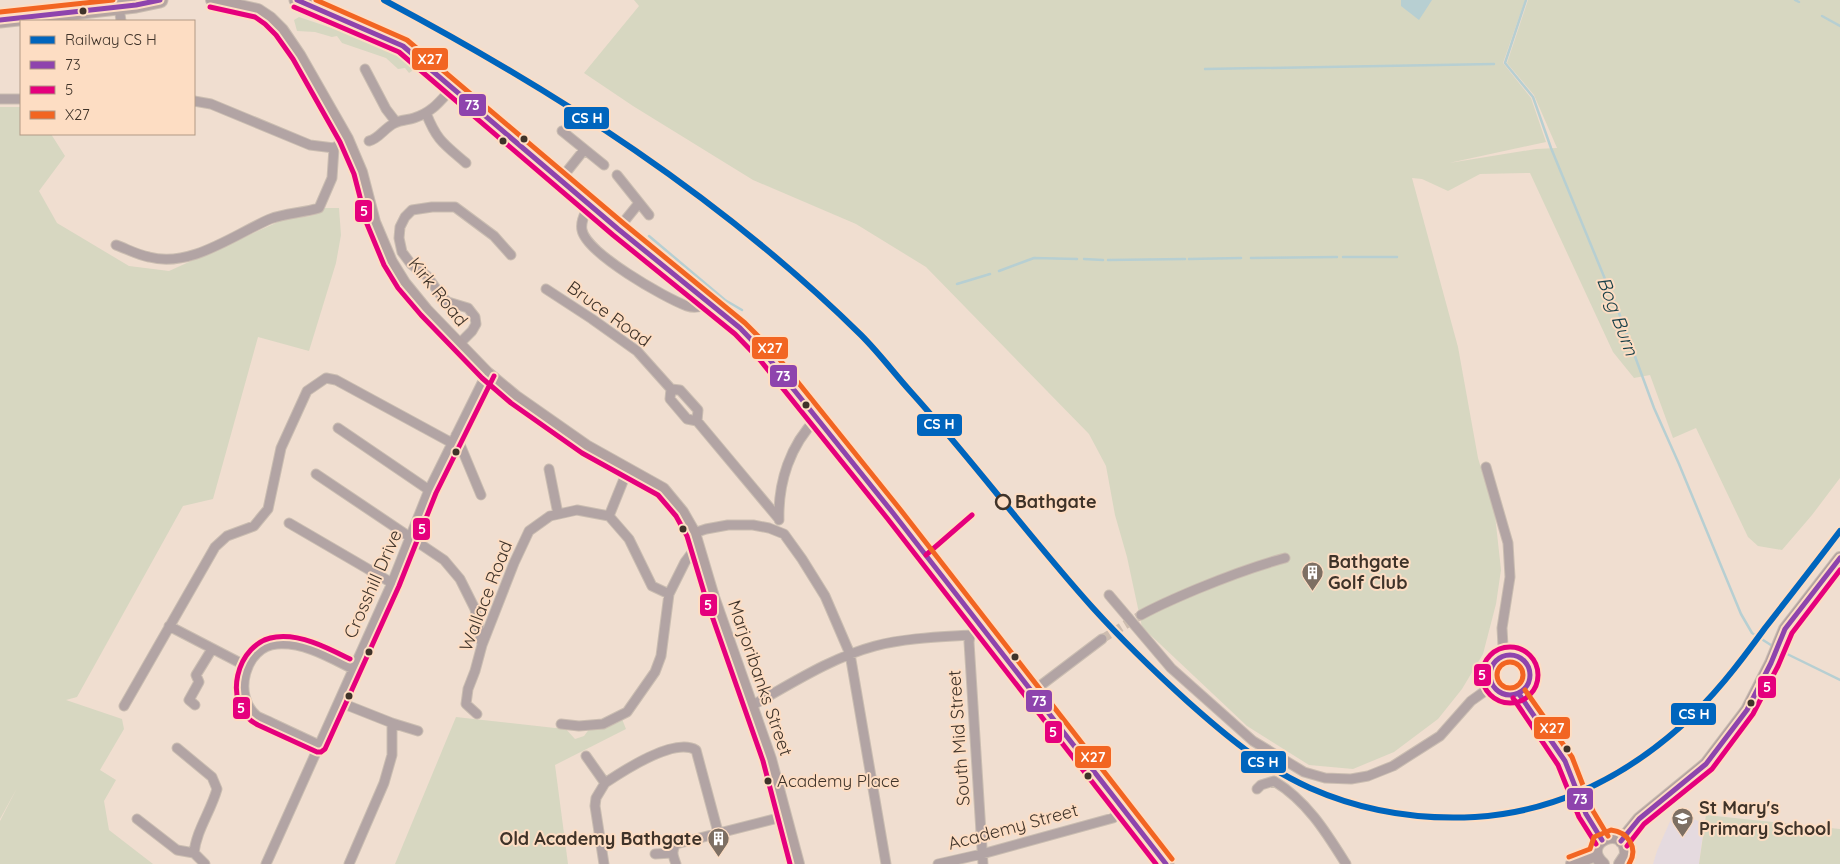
<svg xmlns="http://www.w3.org/2000/svg" width="1840" height="864" viewBox="0 0 1840 864" font-family="Quicksand,sans-serif">
  <style>
    .education { fill: #e5dadf }
    .green { fill: #d7d7c1 }
    .water { fill: #b7cfd2 }
    .lines { fill: none; stroke-linecap: round; stroke-linejoin: round }
    .stream { stroke: #b7cfd2; stroke-width: 2.5 }
    .minor-tunnel { stroke: #cdbcaf; stroke-width: 9; stroke-dasharray: 9 4.5; stroke-linecap: butt }
    .minor-casing { stroke: #cabdb1; stroke-width: 11 }
    .secondary-casing { stroke: #cabdb1; stroke-width: 14 }
    .primary-casing { stroke: #cabdb1; stroke-width: 17 }
    .minor { stroke: #b2a4a4; stroke-width: 9 }
    .secondary { stroke: #b2a2a1; stroke-width: 12 }
    .primary { stroke: #b5a5a2; stroke-width: 15 }
    .bus-1-casing { stroke: #fdddc3; stroke-width: 9 }
    .bus-2-casing { stroke: #fdddc3; stroke-width: 9 }
    .bus-3-casing { stroke: #fdddc3; stroke-width: 9 }
    .bus-1 { stroke: #8e44ad; stroke-width: 5 }
    .bus-2 { stroke: #e5007d; stroke-width: 5 }
    .bus-3 { stroke: #f26522; stroke-width: 5 }
    .rail-1-casing { stroke: #fdddc3; stroke-width: 10 }
    .rail-1 { stroke: #0065bd; stroke-width: 6 }
    .bus-dot { fill: #3f3329; stroke: #fdddc3; stroke-width: 2 }
    .stop-dot { fill: #fdddc3; stroke: #3f3329; stroke-width: 2.5 }
    .labels { text-anchor: middle; stroke-width: 4; stroke-linejoin: round; paint-order: stroke }
    .bus-label { font-size: 17px; fill: #3f3329; stroke: #fdddc3; text-anchor: start }
    .street-label { font-size: 18px; fill: #3f3329; stroke: #fdddc3 }
    .stop-label { font-size: 18px; font-weight: bold; fill: #3f3329; stroke: #fdddc3; text-anchor: start }
    .poi-label { font-size: 18px; font-weight: bold; fill: #3f3329; stroke: #fdddc3; text-anchor: start }
    .water-label { font-size: 19px; font-style: italic; fill: #173f48; stroke: #fdddc3 }
    .line-badge { stroke: #fdddc3; stroke-width: 2 }
    .badge-label { font-size: 14px; text-anchor: middle; font-weight: bold; fill: #fff }
  </style>
  <rect width="100%" height="100%" fill="#f0ded0"/>
  <path class="education" d="M1675,810L1704,824L1699,864H1653L1657,851Z"/>
  <path class="green" d="M634,0H1525L1503,63L1531,98L1546,142L1449,163L1536,149L1557,148L1534,95L1507,63L1528,0H1840V478L1812,515L1782,550L1758,546L1748,537L1696,428L1673,438L1650,375L1634,378L1613,352L1530,173L1480,174L1448,191L1422,179L1412,178L1458,347L1478,458L1495,515L1501,570L1496,604L1483,654L1462,689L1438,719L1394,752L1353,769L1309,765L1247,726L1142,627L1127,557L1115,515L1106,466L1089,434L926,267L856,224L753,180L633,106L584,73L639,6Z
    M299,17L367,40L394,51L415,69L409,73L405,68L398,69L386,58L342,43L337,36L332,37L315,32L297,31L294,20Z
    M0,107H21V134H51L65,156L39,191L57,223L129,266L169,271L287,218C301,217 314,219 324,208H339L341,235L336,263L309,351L258,337L213,499L183,506L77,697L66,700L122,719L124,729L100,770L116,780L104,801L109,830L153,864H0V821L17,788L0,819Z
    M456,717L555,728L564,727L575,739L584,736L590,728L622,719L626,729L555,765L568,864H395Z
    M1706,815L1840,829V864H1699Z"/>
  <path class="water" d="M1401,0H1432L1419,20L1401,6Z"/>
  <g class="lines">
    <path class="stream" d="M1526,0L1505,63L1533,97L1551,148L1619,313L1654,408L1679,464L1741,614L1752,633L1774,647
      M1795,0L1799,2
      M1822,16L1840,26
      M1205,69L1494,64
      M649,236L725,300L742,310
      M1343,257H1397
      M1251,258L1337,257
      M1084,259L1103,260
      M1189,259L1241,258
      M1108,260L1185,259
      M999,271L1034,258L1077,259
      M957,284L990,274
      M1781,651L1840,680"/>
    <path class="minor-tunnel" d="M1102,639L1141,615"/>
    <defs>
      <path id="minor" d="M119,7L121,21
        M365,69L386,109L396,122
        M0,99H21
        M194,101L211,104L310,145L334,148L347,139
        M426,113C437,141 444,144 466,163
        M562,131L604,165
        M369,141C379,139 385,127 395,123C400,120 408,120 414,118C433,112 440,101 453,87
        M617,175L649,215
        M560,180L584,150
        M589,204C586,212 580,221 582,230C586,253 665,298 687,306C696,309 702,306 710,303
        M618,229L639,203
        M116,245C127,249 138,255 149,257C191,268 233,235 270,219C285,213 303,213 319,208L332,178L334,148
        M546,289L592,319L637,351L671,389L670,399L687,419L697,421L779,519
        M459,344L472,331L476,324L475,317L468,308L448,302L442,297L427,276L411,264L402,252L399,238L400,227L405,217L412,210L432,207H455L494,236L511,255
        M671,389L680,390L698,410L697,421
        M338,428L429,490
        M456,435L481,495
        M1486,467L1508,543L1510,577L1502,628L1503,646L1506,655
        M549,469L558,514
        M316,474L444,560L460,579L475,609L482,644
        M609,516L629,539L652,586L669,594
        M779,520C778,482 790,445 817,418
        M289,523L392,583
        M694,533L706,529L728,525H753L769,528L784,534L802,559L825,596L850,654L886,864
        M1109,595L1171,668L1253,741L1304,772L1325,778L1351,779L1368,776L1393,766L1440,736L1471,701L1492,686
        M1141,615C1159,605 1178,597 1197,589C1226,577 1255,566 1285,558
        M169,626L248,667
        M980,626L970,635L969,642L983,864
        M1490 675a20 20 0 1 1 40 0a20 20 0 1 1-40 0Z
        M1032,692L1102,639
        M1519,694L1565,761L1586,814L1602,840
        M339,702L392,723L418,731
        M195,705L189,700L199,682L196,675L212,649
        M124,706L215,547L227,536L254,526L268,509L281,448L307,391L326,378L336,380L452,443
        M751,706C791,684 830,658 875,646C906,638 938,637 970,635
        M477,714L466,704L468,689L475,671L482,645L514,563L529,531L550,516L577,510L609,516L628,469
        M561,724L579,726L603,724L627,712L655,672L661,656L669,594L685,562L697,546
        M319,745C304,738 289,731 274,724C269,721 262,719 257,716C232,696 245,646 277,644C304,642 329,657 353,669
        M177,748L212,777L217,789C211,811 196,831 194,853L205,864
        M586,756L605,783
        M1257,789L1261,785L1274,781C1307,801 1326,832 1346,864
        M137,819L177,850L194,853
        M655,854L672,853
        M266,864L392,583L429,490L487,373
        M349,864L384,783L392,755V723
        M604,864L595,806L596,798L605,783C623,771 674,737 696,750L718,832
        M676,864C673,856 671,851 676,844L786,816
        M938,864L982,854L1113,818L1122,809"/>
      <path id="secondary" d="M212,0L258,10L270,18L282,30L299,55L347,139L361,172L374,222L391,262L404,283L426,310L487,373L516,397L586,446L663,489L682,512L694,533L713,597L770,759L798,864
        M1621,841L1639,819L1706,764L1747,710L1771,663L1785,629L1840,558
        M1572,864L1596,855
        M1603,864C1578,842 1627,821 1626,855L1620,864"/>
      <path id="primary" d="M297,0L403,46L618,229L740,328L766,355L893,513L1166,864
        M0,20L136,5L160,0"/>
    </defs>
    <use href="#minor" class="minor-casing"/>
    <use href="#secondary" class="secondary-casing"/>
    <use href="#primary" class="primary-casing"/>
    <use href="#minor" class="minor"/>
    <use href="#secondary" class="secondary"/>
    <use href="#primary" class="primary"/>
    <defs>
      <path id="bus-1" d="M297,0L403,46L618,229L740,328L766,355L893,513L1166,864
        M0,20L136,5L160,0
        M1490 675a20 20 0 1 1 40 0a20 20 0 1 1-40 0Z
        M1519,694L1565,761L1586,814L1602,840
        M1621,841L1639,819L1706,764L1747,710L1771,663L1785,629L1840,558"/>
      <path id="bus-2" d="M210,7L255,17L265,24L276,35L293,59L340,142L354,174L367,224L384,265L398,288L421,315L482,378L511,403L582,453L658,495L676,516L687,536L706,599L763,761L790,864
        M294,7L399,52L613,235L735,334L760,360L887,518L1156,864
        M926,555L972,515
        M1482 675a28 28 0 1 1 56 0a28 28 0 1 1-56 0Z
        M350,659C328,648 302,634 276,637C236,641 220,706 258,725L317,752H321L325,749L399,586L436,493L494,376
        M1513,698L1558,765L1579,817L1596,844
        M1627,846L1644,824L1712,769L1753,714L1778,666L1792,633L1840,570"/>
      <path id="bus-3" d="M316,0L407,40L623,223L745,323L772,350L899,508L1172,859
        M0,12L113,0
        M1497 675a13 13 0 1 1 26 0a13 13 0 1 1-26 0Z
        M1525,690L1572,757L1593,811L1608,836
        M1569,857L1590,849L1594,837L1611,830C1628,832 1639,848 1629,864"/>
    </defs>
    <use href="#bus-1" class="bus-1-casing"/>
    <use href="#bus-2" class="bus-2-casing"/>
    <use href="#bus-3" class="bus-3-casing"/>
    <use href="#bus-1" class="bus-1"/>
    <use href="#bus-2" class="bus-2"/>
    <use href="#bus-3" class="bus-3"/>
    <defs>
      <path id="rail-1" d="M384,0C557,92 721,197 861,335C879,353 894,373 911,392C974,462 1030,538 1093,608C1123,641 1154,671 1187,701C1225,735 1263,767 1310,788C1362,811 1419,820 1475,817C1553,812 1621,779 1679,728C1712,699 1739,664 1765,628C1790,596 1815,564 1840,531"/>
    </defs>
    <use href="#rail-1" class="rail-1-casing"/>
    <use href="#rail-1" class="rail-1"/>
  </g>
  <defs>
    <symbol id="building-pin" viewBox="-11 -11 22 30"><path d="M0 17L-7.5 6A9.5 9.5 0 1 1 7.5 6Z" fill="#7d6f63" stroke="#fdddc3"/><path d="M-4-6H4V6H1V3H-1V6H-4ZM-2.5-4.3h1.7v1.8h-1.7ZM.8-4.3h1.7v1.8H.8ZM-2.5-1h1.7V.8h-1.7ZM.8-1h1.7V.8H.8Z" fill="#fff"/></symbol>
    <symbol id="school-pin" viewBox="-11 -11 22 30"><path d="M0 17L-7.5 6A9.5 9.5 0 1 1 7.5 6Z" fill="#7d6f63" stroke="#fdddc3"/><path d="M0-5L7-2L0 1L-7-2ZM-4 1L0 2.5L4 1V4Q0 6-4 4Z" fill="#fff"/></symbol>
  </defs>
  <g fill-rule="evenodd">
    <use href="#building-pin" x="1300" y="560" width="25" height="34"/>
    <use href="#school-pin" x="1670" y="806" width="25" height="34"/>
    <use href="#building-pin" x="706" y="826" width="25" height="34"/>
  </g>
  <g class="bus-dot">
    <circle cx="83" cy="11" r="4.5"/>
    <circle cx="524" cy="139" r="4.5"/>
    <circle cx="503" cy="141" r="4.5"/>
    <circle cx="806" cy="405" r="4.5"/>
    <circle cx="456" cy="452" r="4.5"/>
    <circle cx="683" cy="529" r="4.5"/>
    <circle cx="369" cy="652" r="4.5"/>
    <circle cx="1015" cy="657" r="4.5"/>
    <circle cx="349" cy="696" r="4.5"/>
    <circle cx="1751" cy="703" r="4.5"/>
    <circle cx="1567" cy="749" r="4.5"/>
    <circle cx="1088" cy="776" r="4.5"/>
    <circle cx="768" cy="781" r="4.5"/>
  </g>
  <circle class="stop-dot" cx="1003" cy="502" r="7"/>
  <g class="labels">
    <g class="bus-label">
      <text x="777" y="787">Academy Place</text>
    </g>
    <g class="street-label">
      <text transform="translate(438 292) rotate(51)" y="6">Kirk Road</text>
      <text transform="translate(609 314) rotate(36)" y="6">Bruce Road</text>
      <text transform="translate(373 584) rotate(-66)" y="6">Crosshill Drive</text>
      <text transform="translate(486 596) rotate(-69)" y="6">Wallace Road</text>
      <text transform="translate(760 678) rotate(71)" y="6">Marjoribanks Street</text>
      <text transform="translate(959 738) rotate(-94)" y="6">South Mid Street</text>
      <text transform="translate(1013 827) rotate(-15)" y="6">Academy Street</text>
    </g>
    <g class="stop-label">
      <text x="1015" y="508">Bathgate</text>
    </g>
    <g class="poi-label">
      <text x="1328" y="568">Bathgate<tspan x="1328" dy="21">Golf Club</tspan></text>
      <text x="1699" y="814">St Mary's<tspan x="1699" dy="21">Primary School</tspan></text>
      <text x="702" y="845" text-anchor="end">Old Academy Bathgate</text>
    </g>
    <g class="water-label">
      <text transform="translate(1618 316) rotate(69)" y="7">Bog Burn</text>
    </g>
  </g>
  <g class="line-badge">
    <rect x="411" y="47" width="38" height="24" rx="5" fill="#f26522"/>
    <rect x="458" y="93" width="29" height="24" rx="5" fill="#8e44ad"/>
    <rect x="563" y="106" width="47" height="24" rx="5" fill="#0065bd"/>
    <rect x="354" y="199" width="19" height="24" rx="5" fill="#e5007d"/>
    <rect x="751" y="336" width="38" height="24" rx="5" fill="#f26522"/>
    <rect x="769" y="364" width="29" height="24" rx="5" fill="#8e44ad"/>
    <rect x="916" y="413" width="47" height="24" rx="5" fill="#0065bd"/>
    <rect x="412" y="517" width="19" height="24" rx="5" fill="#e5007d"/>
    <rect x="699" y="593" width="19" height="24" rx="5" fill="#e5007d"/>
    <rect x="1473" y="663" width="19" height="24" rx="5" fill="#e5007d"/>
    <rect x="1757" y="675" width="20" height="24" rx="5" fill="#e5007d"/>
    <rect x="1025" y="689" width="28" height="24" rx="5" fill="#8e44ad"/>
    <rect x="232" y="696" width="19" height="24" rx="5" fill="#e5007d"/>
    <rect x="1670" y="702" width="47" height="24" rx="5" fill="#0065bd"/>
    <rect x="1533" y="716" width="38" height="24" rx="5" fill="#f26522"/>
    <rect x="1044" y="720" width="19" height="24" rx="5" fill="#e5007d"/>
    <rect x="1074" y="745" width="38" height="24" rx="5" fill="#f26522"/>
    <rect x="1240" y="750" width="47" height="24" rx="5" fill="#0065bd"/>
    <rect x="1566" y="787" width="28" height="24" rx="5" fill="#8e44ad"/>
  </g>
  <g class="badge-label">
    <text x="430" y="64">X27</text>
    <text x="472" y="110">73</text>
    <text x="587" y="123">CS H</text>
    <text x="364" y="216">5</text>
    <text x="770" y="353">X27</text>
    <text x="783" y="381">73</text>
    <text x="939" y="429">CS H</text>
    <text x="422" y="534">5</text>
    <text x="708" y="610">5</text>
    <text x="1482" y="680">5</text>
    <text x="1767" y="692">5</text>
    <text x="1039" y="706">73</text>
    <text x="241" y="713">5</text>
    <text x="1694" y="719">CS H</text>
    <text x="1552" y="733">X27</text>
    <text x="1053" y="737">5</text>
    <text x="1093" y="762">X27</text>
    <text x="1263" y="767">CS H</text>
    <text x="1580" y="804">73</text>
  </g>
  <rect x="20" y="20" width="175" height="115" fill="#fdddc3" stroke="#b19985"/>
  <rect x="30" y="36" width="25" height="8" fill="#0065bd" stroke="#b19985"/>
  <text x="65" y="45" font-size="15" fill="#3f3329">Railway CS H</text>
  <rect x="30" y="61" width="25" height="8" fill="#8e44ad" stroke="#b19985"/>
  <text x="65" y="70" font-size="15" fill="#3f3329">73</text>
  <rect x="30" y="86" width="25" height="8" fill="#e5007d" stroke="#b19985"/>
  <text x="65" y="95" font-size="15" fill="#3f3329">5</text>
  <rect x="30" y="111" width="25" height="8" fill="#f26522" stroke="#b19985"/>
  <text x="65" y="120" font-size="15" fill="#3f3329">X27</text>
</svg>
